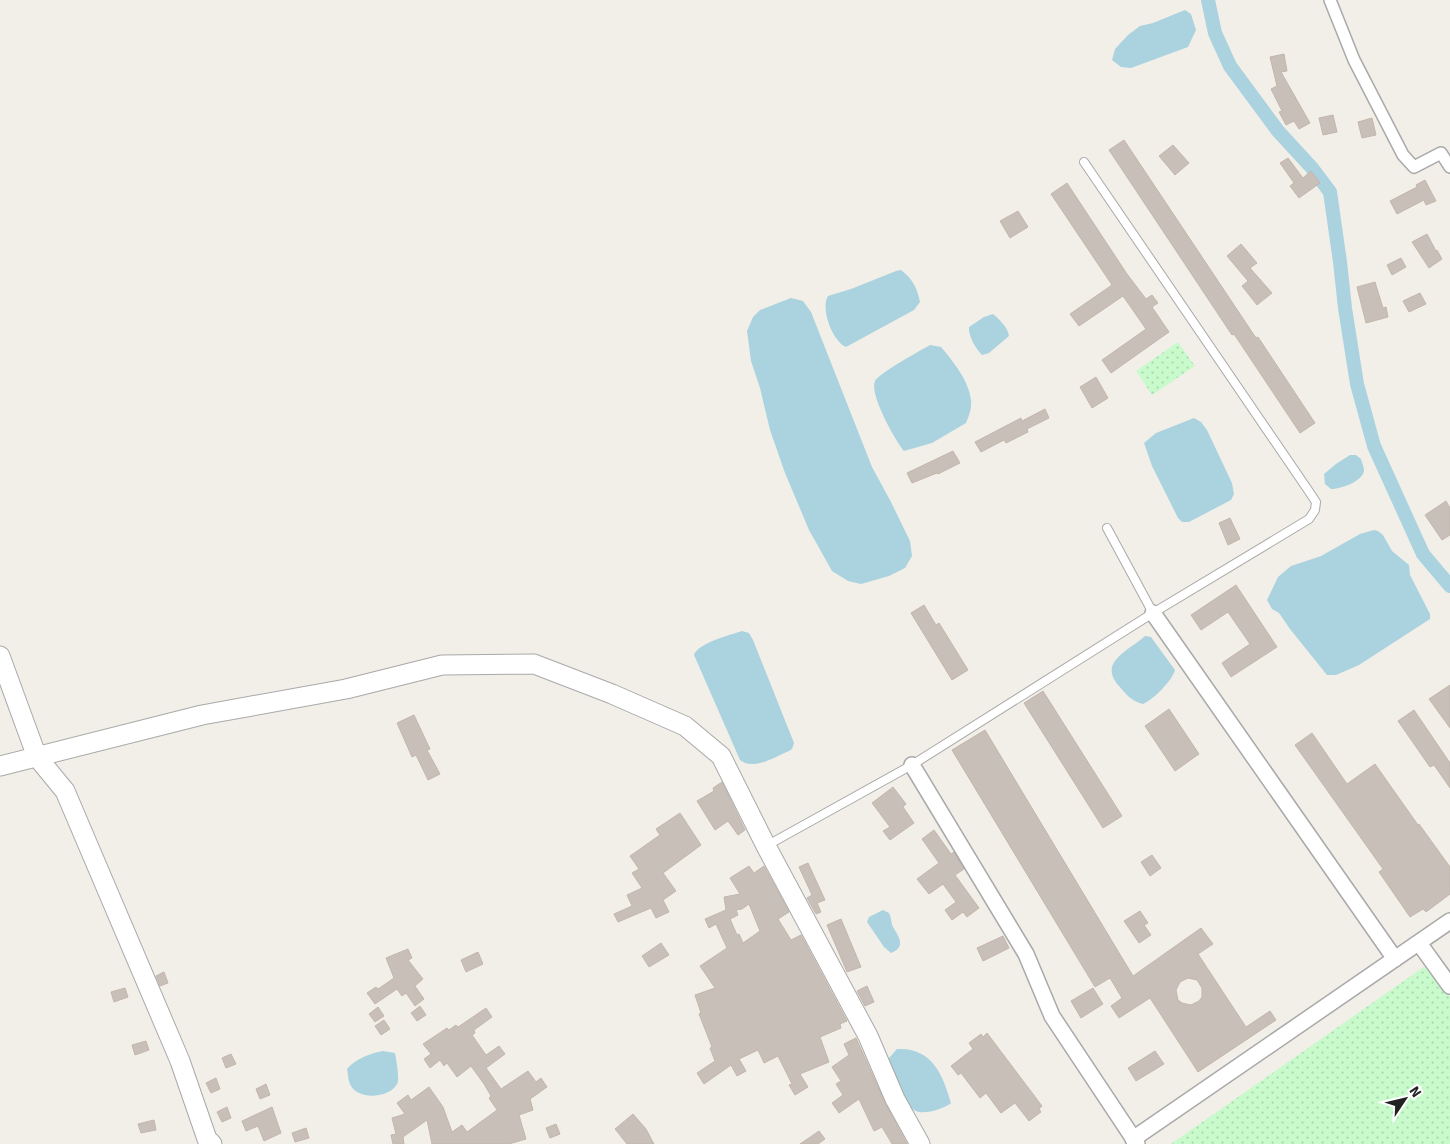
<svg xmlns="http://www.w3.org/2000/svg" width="1450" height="1144" viewBox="0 0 1450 1144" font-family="Signika,sans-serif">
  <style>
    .park { fill: url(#park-dots) }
    .water { fill: #aad3df }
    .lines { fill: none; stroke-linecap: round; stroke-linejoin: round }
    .canal { stroke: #aad3df; stroke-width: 14 }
    .building { fill: #c7bfb8; stroke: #c4b6ab; fill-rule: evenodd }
    .service-casing { stroke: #a9a9a9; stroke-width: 10 }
    .pedestrian-casing { stroke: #a9a9a9; stroke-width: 14 }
    .minor-casing { stroke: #a9a9a9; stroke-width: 18 }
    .tertiary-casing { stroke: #a9a9a9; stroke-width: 21 }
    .service { stroke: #fff; stroke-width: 8 }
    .pedestrian { stroke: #fff; stroke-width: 11 }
    .minor { stroke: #fff; stroke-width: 15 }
    .tertiary { stroke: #fff; stroke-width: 19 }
  </style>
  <defs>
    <pattern id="park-dots" width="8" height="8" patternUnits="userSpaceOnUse" patternTransform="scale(1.25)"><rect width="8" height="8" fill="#c8facc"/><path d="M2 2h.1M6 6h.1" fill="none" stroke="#acd6af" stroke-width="1.8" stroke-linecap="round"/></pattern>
  </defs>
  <rect width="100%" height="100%" fill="#f2efe9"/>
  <path class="park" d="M1178,342L1195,366L1152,395L1136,371Z
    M1428,964L1450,997V1144H1171Z"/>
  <path class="water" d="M1185,10L1191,14L1196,30L1188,47L1131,68L1121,67L1112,60L1115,49L1128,35L1140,26L1153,23Z
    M901,270C913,279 917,288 920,302L914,310L846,347C833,342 820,309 828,296L851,289L896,271Z
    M791,298L803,301L811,312L872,467L891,502L910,541L912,556L905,568L889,576L861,584L848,581L832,571L809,530L785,473L770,430L760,388L751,361L747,331L753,317L760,310Z
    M993,314C1000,320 1008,328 1009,336L989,353L982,355C976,349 968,336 969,327L984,317Z
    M930,345L941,347C953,361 969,381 971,400C972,408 969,416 966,423L932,443L904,451C895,440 869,394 875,381C878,374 921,350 930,345Z
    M1194,418L1201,422L1207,430L1232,483L1234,494L1231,500L1189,522H1182L1178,518L1152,466L1144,443L1156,433Z
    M1350,455H1356L1361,459C1362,463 1364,467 1364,471C1362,482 1340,489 1331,489L1325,484L1324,474L1336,464Z
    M1374,530L1378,531L1383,535L1392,551L1409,565L1410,575L1430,614V619L1359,665L1336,675H1327L1290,629L1279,613L1272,609L1267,600L1278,577L1291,566L1321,556L1360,534Z
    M742,631L749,633L753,640L794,743L792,749L789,751C775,757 753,771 740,760L694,655C698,643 730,635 742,631Z
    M1145,636L1151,637L1175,670C1172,681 1153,700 1143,704C1131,701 1126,694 1119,686C1097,662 1130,650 1145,636Z
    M883,910L889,913C891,916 891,921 892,925C897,935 908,946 891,953L884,947L867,922L869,917Z
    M897,1049C932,1047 943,1075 951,1103C944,1109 922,1116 914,1110C904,1104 890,1070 889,1058Z
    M383,1051L395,1053C396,1059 400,1079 397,1084C390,1098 357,1101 350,1084C348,1080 348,1073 347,1069C355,1059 371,1053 383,1051Z"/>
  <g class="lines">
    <path class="canal" d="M1208,0L1215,33L1230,66L1278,131L1312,168L1330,192L1340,262L1345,308L1357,384L1374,446L1423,554L1450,586"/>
  </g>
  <path class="building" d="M1284,54L1287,71L1281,72L1310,123L1299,129L1294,121L1286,125L1279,112L1282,111L1271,89L1277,86L1270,57Z
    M1333,115L1337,132L1323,135L1319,118Z
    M1372,118L1376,135L1362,138L1358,122Z
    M1124,140L1256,338L1258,337L1315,423L1300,433L1234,334L1232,335L1109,150Z
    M1173,145L1189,163L1175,175L1159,156Z
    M1288,158L1303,178L1311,171L1320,183L1299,198L1290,186L1294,183L1280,163Z
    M1425,180L1436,201L1426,205L1424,200L1397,214L1390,201L1417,187L1416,185Z
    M1067,183L1127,274L1146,299L1152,295L1158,303L1152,307L1169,332L1111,373L1102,360L1146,329L1123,296L1079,326L1070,314L1112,285L1051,194Z
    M1018,211L1028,227L1010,238L1000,221Z
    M1427,234L1436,251L1437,250L1442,259L1429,268L1412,242Z
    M1241,244L1257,263L1250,268L1272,293L1257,305L1242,286L1248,281L1227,256Z
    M1401,258L1406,267L1392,275L1387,265Z
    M1375,282L1383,308L1386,307L1388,317L1366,323L1357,287Z
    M1420,293L1426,304L1409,312L1403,301Z
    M1096,377L1108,398L1092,408L1080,387Z
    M1045,409L1049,418L1027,429L1028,432L1006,443L1004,440L981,452L975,442L1021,418L1022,421Z
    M953,451L960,463L938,474L937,473L912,483L907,473Z
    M1446,501L1450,508V535L1442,540L1425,515Z
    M1230,518L1240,539L1228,545L1219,523Z
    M1236,585L1277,647L1231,677L1222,663L1250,644L1228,612L1201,630L1191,615Z
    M924,605L936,625L939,623L968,670L952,680L911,613Z
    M1450,685V728L1429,699Z
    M1043,691L1122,816L1103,828L1024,703Z
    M1169,709L1199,754L1175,771L1145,726Z
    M1414,710L1450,763V788L1434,765L1430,767L1398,721Z
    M414,715L430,749L427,750L440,774L428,780L416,755L412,757L397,723Z
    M985,730L1133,976L1201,928L1213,944L1198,954L1246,1027L1270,1011L1276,1020L1198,1072L1150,998L1119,1018L1111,1006L1122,998L1110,978L1095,987L952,750ZM1188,978L1197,980L1202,988V997L1199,1001L1191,1005L1182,1003L1178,1000L1176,990L1180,982Z
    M1312,733L1347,784L1375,764L1418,825L1419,824L1450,867V894L1426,912L1423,909L1410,917L1379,872L1383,869L1295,745Z
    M722,782L745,830L738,835L728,821L715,830L697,801L714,791L713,788Z
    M893,787L906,804L903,807L914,823L890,840L883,831L890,827L872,803Z
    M680,813L701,845L663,873L676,891L663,900L669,912L656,918L651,908L618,922L614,914L632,906L627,895L642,888L632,873L639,869L630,856L660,835L656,829Z
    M934,830L951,854L954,852L964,869L955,875L979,908L967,917L963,912L952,920L945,910L956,902L943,884L929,894L917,879L939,863L922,839Z
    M1152,855L1161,868L1150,876L1141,862Z
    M808,863L825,900L817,903L821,912L816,914L807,898L812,895L799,867Z
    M749,866L754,873L764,866L789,912L778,919L791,940L801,935L847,1021L840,1024L841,1028L820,1037L829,1062L800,1074L808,1087L795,1095L789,1085L792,1084L778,1056L764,1063L758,1050L739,1059L746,1071L737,1076L731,1065L704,1084L697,1073L715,1061L710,1048L712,1047L699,1014L701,1013L695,995L715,988L700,966L727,948L716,924L709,928L705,919L726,910L724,897L740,894L730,878ZM749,904L760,931L743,943L739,934L737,935L730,919L738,915L736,910L742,909Z
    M1140,911L1148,923L1144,925L1151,935L1139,943L1124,921Z
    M841,919L861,967L847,972L827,925Z
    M1003,936L1009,948L983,961L977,948Z
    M661,943L669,955L649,967L642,956Z
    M408,949L412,958L408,960L423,979L415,986L424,999L415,1006L406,993L402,996L397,989L375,1004L367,993L376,987L378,989L394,978L386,958Z
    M478,952L483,964L466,972L461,960Z
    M164,972L168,983L160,986L156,976Z
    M867,986L874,1002L865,1006L857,991Z
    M125,988L128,997L114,1002L111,992Z
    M1093,988L1103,1004L1081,1018L1071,1001Z
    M420,1006L426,1015L417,1021L411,1013Z
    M378,1007L384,1016L375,1022L369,1014Z
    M486,1008L492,1017L474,1030L475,1033L472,1035L486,1055L499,1046L505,1054L486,1068L501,1089L528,1071L536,1082L541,1078L547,1087L530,1099L533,1110L519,1115L526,1139L509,1144H432L427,1120L403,1137L404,1144H393L391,1135L396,1134L392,1118L405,1114L397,1103L408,1095L411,1100L429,1087L443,1107L452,1132L462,1125L467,1132L497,1110L489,1098L491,1096L484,1084L471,1066L457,1077L447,1063L444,1066L440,1060L430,1068L424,1059L431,1054L423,1044L447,1028L449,1030L456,1025L458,1027Z
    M384,1020L390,1029L381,1035L375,1026Z
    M987,1033L1042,1106L1039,1109L1041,1112L1029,1121L1015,1103L1001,1113L986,1093L980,1098L961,1073L958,1075L951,1066L973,1049L969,1043L981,1034L983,1037Z
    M856,1038L885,1103L907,1144H892L882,1127L874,1131L859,1099L839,1113L832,1103L843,1095L836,1084L841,1081L832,1067L849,1055L844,1044Z
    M146,1041L149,1050L135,1055L132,1045Z
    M1155,1051L1164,1064L1136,1081L1128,1068Z
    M231,1054L236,1064L226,1068L222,1058Z
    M216,1078L220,1089L211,1093L206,1083Z
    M266,1084L270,1095L260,1099L256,1089Z
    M227,1107L231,1118L222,1122L217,1112Z
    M272,1107L281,1133L264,1141L258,1126L246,1131L242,1121Z
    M633,1114L646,1129L654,1144H627L615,1129Z
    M154,1120L156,1130L141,1133L138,1124Z
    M556,1124L560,1134L550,1138L546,1128Z
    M306,1128L309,1138L295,1142L292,1133Z
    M819,1131L825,1139L818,1144H800Z"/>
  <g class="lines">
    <defs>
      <path id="service" d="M1107,528L1153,613
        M766,846L912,765L1153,613L1309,519L1315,510L1316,502L1308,490L1084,162"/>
      <path id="pedestrian" d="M1330,0L1354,60L1403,155L1414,167L1441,153L1450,167"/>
      <path id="minor" d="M1153,613L1395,959
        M912,765L1026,954L1052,1016L1137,1144
        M1419,943L1450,986
        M1133,1139L1450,921"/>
      <path id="tertiary" d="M0,656L37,757L65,791L180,1061L207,1139L212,1144
        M0,766L202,715L346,689L442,665L534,664L612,694L685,726L721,756L766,846L868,1036L895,1099L920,1144"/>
    </defs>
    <use href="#service" class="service-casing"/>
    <use href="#pedestrian" class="pedestrian-casing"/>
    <use href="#minor" class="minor-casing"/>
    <use href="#tertiary" class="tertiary-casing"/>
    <use href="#service" class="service"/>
    <use href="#pedestrian" class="pedestrian"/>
    <use href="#minor" class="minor"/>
    <use href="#tertiary" class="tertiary"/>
  </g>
  <g transform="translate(1405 1099) rotate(55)" stroke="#ffffff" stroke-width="4" paint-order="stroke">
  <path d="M0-4L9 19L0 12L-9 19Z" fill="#222222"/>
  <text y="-8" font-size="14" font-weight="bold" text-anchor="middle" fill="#222222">N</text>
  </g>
</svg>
